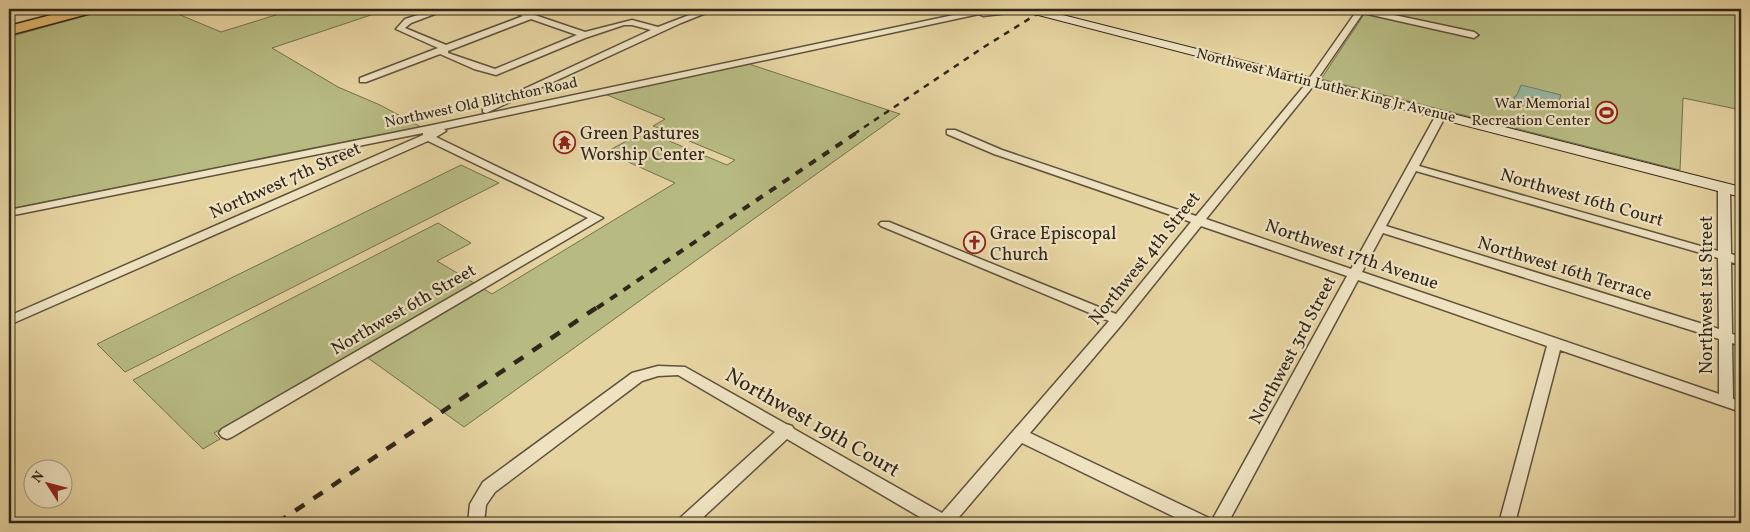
<svg xmlns="http://www.w3.org/2000/svg" width="1750" height="532" viewBox="0 0 1750 532" font-family="Vollkorn,serif">
  <style>
    .green { fill: #b7bb82; stroke: #74704e }
    .water { fill: #96b8a4; stroke: #6e7e6d }
    .lines { fill: none; stroke-linecap: round; stroke-linejoin: round }
    .street-casing { stroke: #5e513c; stroke-width: 3 }
    .secondary-casing { stroke: #31261a; stroke-width: 2 }
    .highway-casing { stroke: #31261a; stroke-width: 3 }
    .street { fill: #eee2c1; fill-rule: evenodd }
    .secondary { fill: #eee2c1; fill-rule: evenodd }
    .highway { fill: #e2ba70; fill-rule: evenodd }
    .rail-far2 { stroke: #31261a; stroke-width: 2.5; stroke-dasharray: 6 6; stroke-linecap: butt }
    .rail-far1 { stroke: #31261a; stroke-width: 4; stroke-dasharray: 8 8; stroke-linecap: butt }
    .rail { stroke: #31261a; stroke-width: 4.5; stroke-dasharray: 11 11; stroke-linecap: butt }
    .labels { text-anchor: middle; stroke-width: 4.5; stroke-linejoin: round; paint-order: stroke }
    .far-street-label { font-size: 15px; fill: #31261a; stroke: #eee2c1 }
    .far-poi-label { font-size: 15px; fill: #31261a; stroke: #eee2c1; text-anchor: end }
    .poi-label { font-size: 18px; fill: #31261a; stroke: #eee2c1; text-anchor: start }
    .street-label { font-size: 18px; fill: #31261a; stroke: #eee2c1 }
    .near-street-label { font-size: 21px; fill: #31261a; stroke: #eee2c1 }
  </style>
  <rect width="100%" height="100%" fill="#e5d3a0"/>
  <filter id="stains"><feTurbulence type="fractalNoise" baseFrequency=".004" numOctaves="4"/><feColorMatrix values="0 0 0 0 .2 0 0 0 0 .09 0 0 0 0 .02 0 0 0 .5 -.17"/></filter>
  <radialGradient id="worn" r=".72"><stop offset=".6" stop-color="#630" stop-opacity="0"/><stop offset="1" stop-color="#630" stop-opacity=".3"/></radialGradient>
  <path class="green" d="M109,9H166L221,32L295,9H389L272,48L338,87L380,105L421,127L9,209V37Z
    M1368,9H1741V110L1683,98L1680,170L1321,79L1365,13L1478,37L1480,35L1367,10Z
    M749,64L900,114L464,427L368,358L484,289L492,294L675,183L606,152L645,131L727,165L735,160L653,126L665,119L605,94Z
    M461,165L499,183L125,372L97,344Z
    M438,223L471,243L437,261L474,283L214,433L220,439L203,449L133,380Z"/>
  <path class="water" d="M1521,85L1561,95L1558,103L1526,96V98L1535,101L1532,104L1533,108L1511,103L1515,100L1514,97L1517,95Z"/>
  <g class="lines">
    <defs>
      <path id="street" d="M437,9H448L411,23L405,28L446,45L523,16L506,9H517L585,32L632,20L658,27L705,9H716L681,23L486,113L483,112V108L651,30L632,25H624L585,38L496,75L474,69L440,54L366,82H360V78L438,48L396,29L405,19ZM531,19L577,35L495,69L448,53V51Z
        M982,9H995L994,10L1031,9L1027,11L983,16L979,14L444,129L446,131L436,137L603,218L232,437L227,439L222,437L219,433L222,429L588,218L428,141L9,325V316L423,135V133L9,216V210L428,126Z
        M1358,9H1366L1474,32L1478,35L1474,38L1363,13L1310,90L1206,219L1351,269L1436,115L1441,112L1446,115L1419,166L1718,251V188L1724,185L1728,186L1730,188L1731,254L1741,257V265L1731,262L1732,334L1741,336V346L1732,343L1733,399L1741,401V412L1560,350L1515,523H1499L1547,346L1358,280L1228,523H1187L1022,443L954,523H930L787,439L697,523H678L680,518L775,432L678,375L658,376L642,381L495,492L486,505L484,523H468L470,504L483,482L632,373L658,366L685,367L786,424L792,426L794,429L942,513L1109,321L881,226L879,224L881,222H889L1116,314L1191,222L994,154L947,134V130H955L1002,150L1196,216L1304,86ZM1416,171L1718,258L1719,329L1386,226ZM1201,226L1347,276L1211,522L1209,518L1030,433L1123,323ZM1383,233L1719,339V394L1362,272Z"/>
      <path id="secondary" d="M1021,9H1039L1741,187V197L1023,11Z"/>
      <path id="highway" d="M74,9H97L95,12L9,35V26Z"/>
    </defs>
    <use href="#street" class="street-casing"/>
    <use href="#secondary" class="secondary-casing"/>
    <use href="#highway" class="highway-casing"/>
    <use href="#street" class="street"/>
    <use href="#secondary" class="secondary"/>
    <use href="#highway" class="highway"/>
    <path class="rail-far2" d="M854,134L984,47L1045,9"/>
    <path class="rail-far1" d="M597,308L856,133"/>
    <path class="rail" d="M277,523L599,306"/>
  </g>
  <defs>
    <symbol id="stadium-ring" viewBox="-11 -11 22 22"><circle r="9.5" fill="#eee2c1" stroke="#8f2418" stroke-width="1.5"/><path d="M0-5a6.5 5 0 1 0 0 10a6.5 5 0 1 0 0-10ZM-3.5-1.8h7v3.6h-7Z" fill="#8f2418"/></symbol>
    <symbol id="temple-ring" viewBox="-11 -11 22 22"><circle r="9.5" fill="#eee2c1" stroke="#8f2418" stroke-width="1.5"/><path d="M0-6L5-2H3V0L6.5 2.5H4V6H1.5V3h-3V6H-4V2.5H-6.5L-3 0V-2H-5Z" fill="#8f2418"/></symbol>
    <symbol id="church-ring" viewBox="-11 -11 22 22"><circle r="9.5" fill="#eee2c1" stroke="#8f2418" stroke-width="1.5"/><path d="M-1.2-6h2.4v3.5h3.3v2.4h-3.3V6h-2.4V-.1h-3.3v-2.4h3.3Z" fill="#8f2418"/></symbol>
  </defs>
  <g fill-rule="evenodd">
    <use href="#stadium-ring" x="1594" y="100" width="25" height="25"/>
    <use href="#temple-ring" x="552" y="130" width="25" height="25"/>
    <use href="#church-ring" x="962" y="230" width="25" height="25"/>
  </g>
  <g class="labels">
    <g class="far-street-label">
      <text transform="translate(1326 85) rotate(14)" y="5">Northwest Martin Luther King Jr Avenue</text>
      <text transform="translate(481 102) rotate(-12)" y="5">Northwest Old Blitchton Road</text>
    </g>
    <g class="far-poi-label">
      <text x="1590" y="108">War Memorial<tspan x="1590" dy="17">Recreation Center</tspan></text>
    </g>
    <g class="poi-label">
      <text x="580" y="139">Green Pastures<tspan x="580" dy="21">Worship Center</tspan></text>
      <text x="990" y="239">Grace Episcopal<tspan x="990" dy="21">Church</tspan></text>
    </g>
    <g class="street-label">
      <text transform="translate(285 180) rotate(-24)" y="6">Northwest 7th Street</text>
      <text transform="translate(1582 197) rotate(16)" y="6">Northwest 16th Court</text>
      <text transform="translate(1352 254) rotate(19)" y="6">Northwest 17th Avenue</text>
      <text transform="translate(1144 258) rotate(-51)" y="6">Northwest 4th Street</text>
      <text transform="translate(1565 268) rotate(17)" y="6">Northwest 16th Terrace</text>
      <text transform="translate(1706 295) rotate(-90)" y="6">Northwest 1st Street</text>
      <text transform="translate(403 309) rotate(-30)" y="6">Northwest 6th Street</text>
      <text transform="translate(1292 350) rotate(-62)" y="6">Northwest 3rd Street</text>
    </g>
    <g class="near-street-label">
      <text transform="translate(813 422) rotate(30)" y="7">Northwest 19th Court</text>
    </g>
  </g>
  <rect width="1750" height="532" fill="none" stroke="#e5d3a0" stroke-width="30"/>
  <rect x="10" y="10" width="1730" height="512" fill="none" stroke="#31261a" stroke-width="2.5"/>
  <rect x="15" y="15" width="1720" height="502" fill="none" stroke="#31261a"/>
  <g transform="translate(48 484) rotate(306)"><circle r="24" fill="#eee2c1" stroke="#a2977e"/>
  <path d="M0-4L9 19L0 12L-9 19Z" fill="#8f2418"/>
  <text y="-8" font-size="14" font-weight="bold" text-anchor="middle" fill="#31261a">N</text>
  </g>
  <rect width="100%" height="100%" filter="url(#stains)"/>
  <rect width="100%" height="100%" fill="url(#worn)"/>
</svg>
